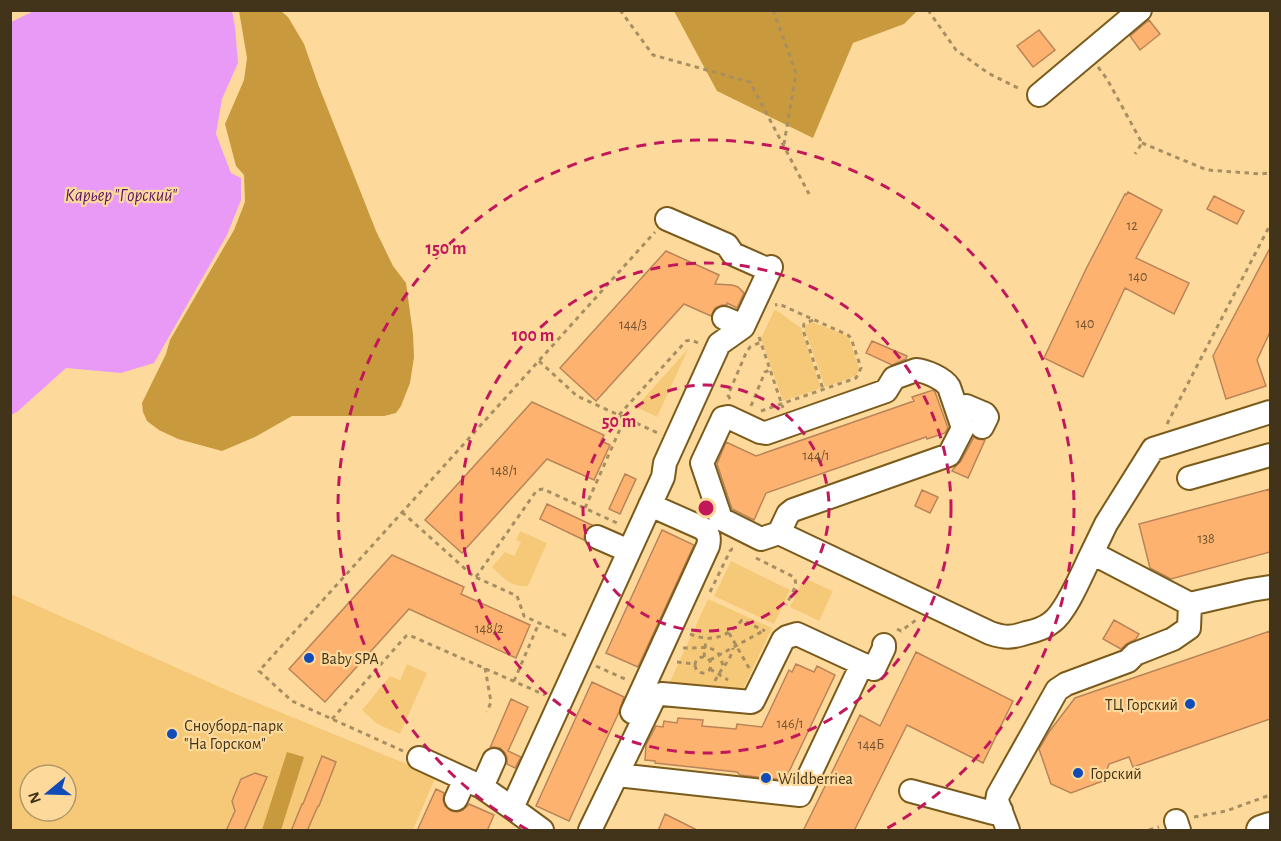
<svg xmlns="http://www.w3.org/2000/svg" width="1281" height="841" viewBox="0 0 1281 841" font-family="'Alegreya Sans',sans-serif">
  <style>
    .green { fill: #f6c978; fill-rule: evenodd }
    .forest { fill: #c8993d }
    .water { fill: #e99af7 }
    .building { fill: #feb270; stroke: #b98558; stroke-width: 1.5 }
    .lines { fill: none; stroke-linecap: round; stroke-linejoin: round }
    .minor-casing { stroke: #7a5b1c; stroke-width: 26 }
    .major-casing { stroke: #7a5b1c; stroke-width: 32 }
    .path { stroke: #a88f62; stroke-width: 3; stroke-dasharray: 4.5 4.5; stroke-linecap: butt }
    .minor { stroke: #fff; stroke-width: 22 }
    .major { stroke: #fff; stroke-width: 28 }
    .ring { fill: none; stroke: #c2185b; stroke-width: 3; stroke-dasharray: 10 8 }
    .poi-dot { fill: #104bb7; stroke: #fdda9c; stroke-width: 2 }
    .labels { text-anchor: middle; stroke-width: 4.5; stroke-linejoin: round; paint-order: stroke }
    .number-label { font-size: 14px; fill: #705430 }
    .poi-label { font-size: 16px; fill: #41341a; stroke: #fdda9c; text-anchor: start }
    .water-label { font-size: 18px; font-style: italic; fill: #5e1769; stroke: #fdda9c }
    .centre { fill: #c2185b; stroke: #fdda9c; stroke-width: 3 }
    .ring-label { font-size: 18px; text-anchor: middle; font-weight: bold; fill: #c2185b; stroke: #fdda9c; stroke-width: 4.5; stroke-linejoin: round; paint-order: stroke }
  </style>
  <rect width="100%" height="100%" fill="#fdda9c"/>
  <path class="green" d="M776,310L801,328L821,388L783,401L761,338L774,311Z
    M812,322L848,336L859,368L858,373L855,376L825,387L805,330V326Z
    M688,349L657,417L636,407Z
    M520,531L547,543L528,586C508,586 505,579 492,567L505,552L514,556L521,542L516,540Z
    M731,561L790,590L774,624L714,596Z
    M804,578L833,591L819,621L790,607Z
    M11,594L231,692L436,776L413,830H11ZM30,775H66V811H30Z
    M708,599L772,628L743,689L670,682Z
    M407,664L427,673L400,734L377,724L362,710L390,676L400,680Z"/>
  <path class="forest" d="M239,11H281L288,17L304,44L318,84L376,231L393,266L406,283L413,334L414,357L410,383L401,406L396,413L384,416H292L255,437L222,451L178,439L159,430L147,421L143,412L142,403L166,354L170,340L234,230L245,202L244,175L236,166L225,124L244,80L247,58Z
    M674,11H917L904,24L853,43L813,138L717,91Z
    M287,752L304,757L281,830H262Z"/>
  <path class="water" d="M36,10L232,11L235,26L238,63L222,99L216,134L231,173L241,178V200L227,235L154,363L121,373L66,368L17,412L11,415V22Z"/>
  <path class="building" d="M1149,20L1160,34L1140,50L1130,36Z
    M1039,30L1055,50L1033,67L1017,46Z
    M1128,192L1162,210L1136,258L1189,283L1174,314L1125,288L1083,377L1044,358L1086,269L1125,194L1126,195Z
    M1214,196L1244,211L1237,224L1207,209Z
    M1270,248V332L1257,360L1266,386L1226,399L1213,356Z
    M666,251L719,275L715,284L732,285L738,287L744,293L737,308L727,303V305H722L715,308L711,316L684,304L596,401L560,368Z
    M872,341L907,356L906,359L892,365L866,353Z
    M933,390L935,392L948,428L945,433L927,439L926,437L766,493L754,520L732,509L717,464L726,442L756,456L914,401L912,397Z
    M532,402L604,435L601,441L610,445L594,480L547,459L462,553L425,520Z
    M974,437L977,439L985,440L968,478L952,471L954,468L961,461Z
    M625,474L636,479L620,514L609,509Z
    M1270,489V552L1171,579L1150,568L1139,524Z
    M922,490L938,497L930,513L915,506Z
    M547,504L592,525L585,531L584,540L540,519Z
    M662,530L694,545L638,667L606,653Z
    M392,555L464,587L461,594L530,625L516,658L409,609L325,702L289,669Z
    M1114,620L1139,634L1136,639L1126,644L1121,649L1103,639Z
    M1270,631V719L1133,767L1129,757L1109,764L1103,781L1071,793L1051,784L1039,749L1049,732L1075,698Z
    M916,652L1013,701L983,763L907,725L854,831H803L860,715L880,726Z
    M796,664L814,672L817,666L835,675L785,780L740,775L737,772L655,763V761L645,760L646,745L656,726L663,727L664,721L677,723L678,718L703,720L702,726L736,729L737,724L762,727L789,670L792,672Z
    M592,682L624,697L619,712L569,821L536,806Z
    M511,699L528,707L508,751L521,757L515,768L507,764V758L505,753L500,748L493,747L490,748Z
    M322,756L336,762L319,806H318L307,831H291L302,804H303Z
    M255,773L267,777L244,831H226L235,811L232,801L241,779Z
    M436,789L444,793L443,800L445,806L451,811L457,812L463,810L469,804L494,815L487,831H417Z
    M665,814L699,831H658Z"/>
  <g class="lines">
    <defs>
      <path id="minor" d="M1039,95L1140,10
        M667,219L727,245L733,254L769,270
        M724,318L743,326
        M916,370C926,371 943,378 949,387L963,428L949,455L793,510L788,514L779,533L761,539L721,519L702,463L723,418L728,417L760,432L766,433L886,391L894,378Z
        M957,409L966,406L985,414L987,417L982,427
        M1270,412L1153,449L1106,524L1092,553L1190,604L1251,590L1270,587
        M1189,478L1270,455
        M779,533L990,633C1005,638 1011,638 1026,633C1035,631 1045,628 1052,622C1067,611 1083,571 1092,553
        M597,537L629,551
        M632,712L708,546C710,537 709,534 702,528L650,505
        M419,758L482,787L512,808
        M617,775L800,795L862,664L874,669L884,648V645
        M482,787L494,760
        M911,791L993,813L1001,810
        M456,799L465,779
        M1176,821L1179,830
        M542,830L512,808L663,477L665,463L719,344L743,327L771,267
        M590,830L654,698L657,695L662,694L751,702L753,701L783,640L787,637L797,634L862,664
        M1008,830L997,801L998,795L1057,690L1066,684L1128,661L1135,654L1173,639L1189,628L1190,604"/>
      <path id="major" d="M1261,830L1270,827"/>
    </defs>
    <use href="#minor" class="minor-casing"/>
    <use href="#major" class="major-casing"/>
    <path class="path" d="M620,10L653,55L750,82L809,194
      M773,10L796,73L784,144
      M928,10L956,50L988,73L1020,89
      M1098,67L1107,79L1142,143L1135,154
      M1142,143L1207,170L1261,174L1270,173
      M813,320L804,324L803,330L823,389
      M759,337L783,408
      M539,361L577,396L660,434
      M730,399L728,395L746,353L750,347L761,342
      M751,406L765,372L770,370
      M761,411L856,378L861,368L851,338L848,335L779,304L775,305
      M619,415L686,341L691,340L698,343
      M1167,424L1270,225
      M585,508L625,418
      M402,512L473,576L517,596L524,616L569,637
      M756,558L794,577C799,585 790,597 786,605
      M476,577L537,490L543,489L617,523
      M710,592L730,551L732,549H736
      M897,629L901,631L916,620
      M729,633L749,668
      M690,634C711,643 728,637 742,620L765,631
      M683,648C703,649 719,641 723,667
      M704,657L706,639
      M695 665a8 8 0 1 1 16 0a8 8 0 1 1-16 0Z
      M710,660L763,631
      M677,662L696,664
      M596,666L625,679
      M485,668L491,702L487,712
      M710,669L728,680
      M514,681L539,623
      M715,681C720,669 731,661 733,648
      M332,719L406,636L409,635L545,695
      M403,751L292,701L259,671L655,232
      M1194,817L1226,811L1270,795
      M1149,830L1159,827"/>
    <use href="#minor" class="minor"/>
    <use href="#major" class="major"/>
  </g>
  <g class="ring">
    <circle cx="706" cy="508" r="123"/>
    <circle cx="706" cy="508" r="245"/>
    <path d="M528 830A368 368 0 1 1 884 830"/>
  </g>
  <g class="poi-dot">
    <circle cx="309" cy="658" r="6"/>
    <circle cx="1190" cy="704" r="6"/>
    <circle cx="172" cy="734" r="6"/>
    <circle cx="1078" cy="773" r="6"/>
    <circle cx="766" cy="778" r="6"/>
  </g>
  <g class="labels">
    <g class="number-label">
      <text x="1132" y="230">12</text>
      <text x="1138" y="281">140</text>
      <text x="1085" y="328">140</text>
      <text x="633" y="329">144/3</text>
      <text x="816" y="460">144/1</text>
      <text x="504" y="475">148/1</text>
      <text x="1206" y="543">138</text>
      <text x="489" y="633">148/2</text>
      <text x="790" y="728">146/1</text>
      <text x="871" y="749">144Б</text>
    </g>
    <g class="poi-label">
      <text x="321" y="664">Baby SPA</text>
      <text x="1178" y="710" text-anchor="end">ТЦ Горский</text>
      <text x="184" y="731">Сноуборд-парк<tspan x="184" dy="18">"На Горском"</tspan></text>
      <text x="1090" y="779">Горский</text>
      <text x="778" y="784">Wildberriea</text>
    </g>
    <g class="water-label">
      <text x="121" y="201">Карьер "Горский"</text>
    </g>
  </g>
  <circle cx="706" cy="508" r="9" class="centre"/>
  <g class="ring-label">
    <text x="446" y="254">150 m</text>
    <text x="533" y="341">100 m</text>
    <text x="619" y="427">50 m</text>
  </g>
  <rect width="1281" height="841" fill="none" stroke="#41341a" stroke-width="24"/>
  <g transform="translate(48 793) rotate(251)"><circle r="28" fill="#fdda9c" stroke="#b29868" stroke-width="1.5"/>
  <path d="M0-4.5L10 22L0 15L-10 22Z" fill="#104bb7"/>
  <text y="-9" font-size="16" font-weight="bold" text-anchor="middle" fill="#41341a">N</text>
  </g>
</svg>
